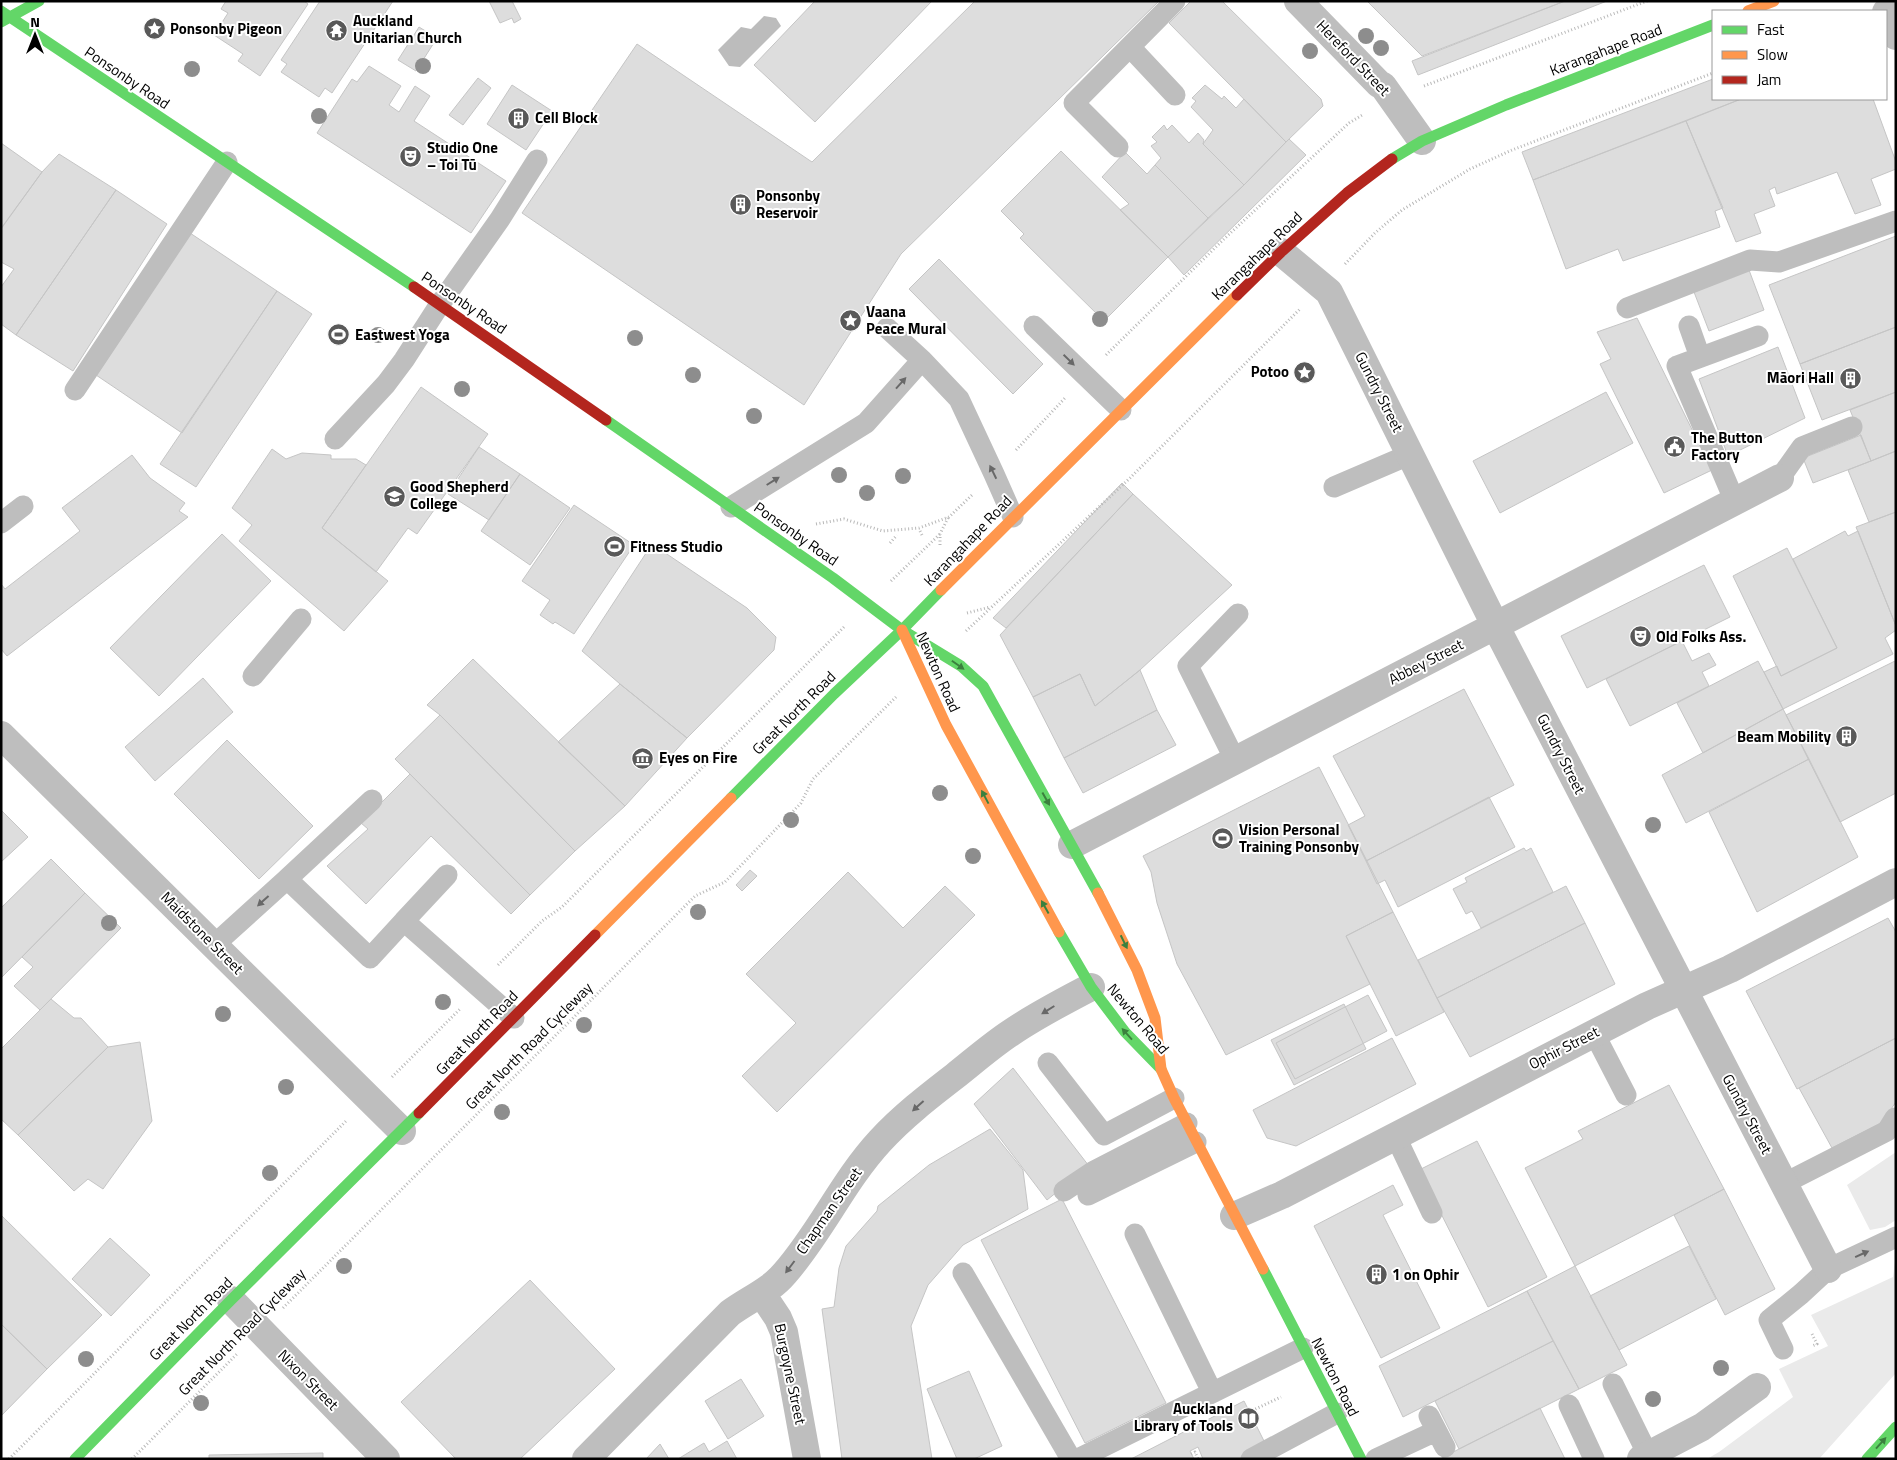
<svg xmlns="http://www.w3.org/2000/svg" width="1897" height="1460" viewBox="0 0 1897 1460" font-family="'Titillium Web',sans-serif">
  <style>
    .green { fill: #eaeaea }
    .water { fill: #bcbcbc }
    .building { fill: #ddd; stroke: #c5c5c5 }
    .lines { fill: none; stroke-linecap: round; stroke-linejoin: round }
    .path { stroke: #b8b8b8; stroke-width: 3; stroke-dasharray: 1 2.5; stroke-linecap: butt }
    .lane { stroke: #bebebe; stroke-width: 21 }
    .street { stroke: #bebebe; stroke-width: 28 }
    .fast { stroke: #63d668; stroke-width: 11 }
    .slow { stroke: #ff974d; stroke-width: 11 }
    .jam { stroke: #b3261e; stroke-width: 11 }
    .tree { fill: #8d8d8d }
    .oneway { fill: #686868 }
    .oneway2 { fill: #3b803e }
    .labels { text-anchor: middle; stroke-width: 4; stroke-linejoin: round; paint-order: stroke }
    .poi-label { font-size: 15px; font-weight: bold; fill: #000; stroke: #fff; text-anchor: start }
    .street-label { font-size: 15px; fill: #000; stroke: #fff }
  </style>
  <rect width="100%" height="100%" fill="#fff"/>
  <path class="green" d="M1896,1152V1220L1885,1227L1870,1230L1847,1185Z
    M1896,1253V1373L1819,1459H1707L1719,1452L1793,1397L1779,1369L1828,1346L1811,1315L1893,1277Z"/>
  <path class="water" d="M764,16L776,18L781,26L740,67L729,66L718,50L741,27L751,29Z"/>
  <path class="building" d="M226,1H304L308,4L260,76L238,61L243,54L214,35L228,13L221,9Z
    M320,1H393L332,93L325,88L319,97L281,72L287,64L281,60Z
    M489,1H512L521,19L514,23L512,18L500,23Z
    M815,1H932L815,122L754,65Z
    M975,1H1159L901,254L804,405L522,213L637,44L812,162Z
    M1191,1H1222L1321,99L1323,106L1286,142L1169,23Z
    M1367,1H1565L1422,56Z
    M1565,1H1607L1418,75L1412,61Z
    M419,27L437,38L416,71L398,60Z
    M369,66L401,86L389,105L399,112L415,86L430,96L414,121L506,181L471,233L317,133L352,79L357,82Z
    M478,78L491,88L463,125L449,115Z
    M1713,79V99H1741L1533,180L1522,152Z
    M512,85L552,111L526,150L487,124Z
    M1205,85L1222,99L1224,96L1236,108L1244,99L1286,142L1244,185L1203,144L1213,130L1191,107L1196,101L1192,98Z
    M1741,99H1873L1896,162V169L1871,179L1881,205L1855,214L1837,172L1777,194L1775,187L1769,190L1775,206L1754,214L1761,233L1736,242L1686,121Z
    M1686,121L1723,208L1715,211L1720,227L1623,261L1618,249L1566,269L1533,180Z
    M1164,125L1167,130L1172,125L1189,143L1198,133L1204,140L1203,144L1244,185L1208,218L1155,165L1161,158L1151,146L1157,142L1152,137Z
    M1289,139L1306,155L1184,275L1168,257L1244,185Z
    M1,143L42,172L2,227H1Z
    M1061,151L1168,257L1104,321L1020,238L1024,234L1001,211Z
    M1125,152L1147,174L1155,165L1208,218L1168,257L1120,210L1129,204L1102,177Z
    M59,154L116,190L16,335L1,324V287L14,269L1,262V229L42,172Z
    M116,190L167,224L73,371L16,335Z
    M190,233L277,291L182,433L96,375Z
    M1896,236V327L1800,364L1769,285Z
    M939,259L1043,364L1013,394L909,289Z
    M1749,270L1764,310L1709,331L1694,292Z
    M277,291L312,314L196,487L160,464Z
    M1637,318L1712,470L1664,493L1600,364L1611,359L1597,332Z
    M1896,327V392L1822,420L1800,364Z
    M1778,347L1805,418L1728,456L1699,379Z
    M421,387L488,434L417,534L408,528L376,572L322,528Z
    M1606,392L1633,443L1500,513L1473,461Z
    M1896,392V451L1871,461L1850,410Z
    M1861,435L1871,461L1813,483L1803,458Z
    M479,447L520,474L489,520L448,494Z
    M272,449L286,459L302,453L331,455V459H356L366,465L322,528L388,581L344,631L239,541L252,525L232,508Z
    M1896,451V512L1869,522L1848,470Z
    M132,455L150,478L185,503L179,511L188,517L7,656L1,649V584L5,589L80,531L62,508Z
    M520,474L570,508L530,565L481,531Z
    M1122,483L1133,494L1006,628L993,618Z
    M1133,494L1232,585L1140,670L1095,706L1080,674L1033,697L1000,635Z
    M574,505L634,545L574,634L555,622L553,624L540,615L550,600L522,581Z
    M1896,512V626L1856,527Z
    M1845,531L1848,536L1858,531L1896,626V630L1885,638L1893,654L1783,709L1764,672L1777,666L1781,676L1837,648L1793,559Z
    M222,534L271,581L159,696L110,648Z
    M652,544L747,608L776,637L774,650L687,738L620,684L582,651Z
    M1787,548L1837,648L1781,676L1733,576Z
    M1704,565L1730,617L1587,688L1561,636Z
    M1682,641L1692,661L1709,653L1716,665L1702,672L1709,686L1630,726L1606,679Z
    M473,659L625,806L575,851L440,715L427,705Z
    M1758,661L1783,709L1703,753L1677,703Z
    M1895,661L1896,793L1840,822L1786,715Z
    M1140,670L1157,710L1064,758L1033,697L1080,674L1095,706Z
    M203,678L233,712L155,781L125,747Z
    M620,684L687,738L625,806L558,742Z
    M1464,689L1514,785L1366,861L1348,825L1365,816L1333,756Z
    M1783,709L1809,759L1686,823L1662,775Z
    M1157,710L1176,745L1083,793L1064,758Z
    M440,715L575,851L530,895L395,759Z
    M227,740L313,826L259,879L174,794Z
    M1809,759L1858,857L1757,912L1709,812Z
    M1319,767L1393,912L1346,936L1370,984L1226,1055L1177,964L1157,903L1151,872L1143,856Z
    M410,774L530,895L511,914L431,836L366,904L327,866L368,829L361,823Z
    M1489,797L1515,847L1398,907L1385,880L1377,884L1366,861Z
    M1,810L28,837L1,862Z
    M1524,848L1526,851L1531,848L1553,892L1481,928L1472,911L1466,914L1453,889L1467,882L1465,878Z
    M51,859L85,893L1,978V908Z
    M750,870L757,876L742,891L736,885Z
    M848,872L903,928L945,886L975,915L777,1112L742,1076L796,1023L746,974Z
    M1566,886L1585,923L1437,998L1418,960Z
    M85,893L121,928L40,1010L14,986L33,967L22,957Z
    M1393,912L1444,1012L1396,1036L1346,936Z
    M1888,918L1896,932V1038L1797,1089L1746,991Z
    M1585,923L1615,984L1470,1057L1437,998Z
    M1368,995L1387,1031L1295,1079L1276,1043Z
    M51,999L74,1018H81L108,1047L18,1135L1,1119V1049Z
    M1344,1004L1366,1049L1294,1085L1271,1040Z
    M1392,1038L1416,1084L1296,1146L1267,1138L1253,1110Z
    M1896,1038V1102L1881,1123L1832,1148L1799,1088Z
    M140,1042L152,1121L103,1189L88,1179L74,1191L18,1135L108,1047Z
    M1013,1068L1089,1166L1047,1200L974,1104Z
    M1669,1085L1724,1189L1575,1266L1525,1168L1583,1139L1578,1131Z
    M990,1129L1023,1170L1028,1209L963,1245L928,1285L911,1326L932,1459H842L822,1309L834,1307L839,1268L846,1246L877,1211L878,1206L929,1165Z
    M1477,1141L1547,1277L1488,1307L1419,1170Z
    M1393,1185L1403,1205L1383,1215L1440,1328L1381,1358L1314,1226Z
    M1724,1189L1775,1289L1725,1315L1674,1215Z
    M1062,1199L1166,1403L1085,1443L981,1240Z
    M1,1215L102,1315L47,1369L1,1324Z
    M110,1238L150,1275L111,1316L72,1279Z
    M1689,1246L1716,1299L1619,1350L1590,1296Z
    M1575,1266L1627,1365L1579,1389L1527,1291Z
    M530,1280L615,1369L520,1459H456L401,1402Z
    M1527,1291L1553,1341L1403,1417L1379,1366Z
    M1,1324L47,1369L1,1416Z
    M1553,1341L1579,1389L1459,1449L1435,1401Z
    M969,1371L1002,1446L974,1459H957L927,1389Z
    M741,1379L764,1416L728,1439L705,1401Z
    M1244,1401L1266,1445L1241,1459H1203L1198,1447L1190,1451L1194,1459H1131Z
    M1540,1408L1565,1459H1440L1459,1449Z
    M727,1441L737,1459H678L704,1443L709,1452Z
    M660,1444L669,1459H646Z
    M323,1453V1459H209V1455Z"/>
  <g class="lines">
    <path class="path" d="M1424,86L1647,1
      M1345,264L1375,233L1402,210L1470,169L1512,150L1713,73
      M1106,355L1224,239L1349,123L1364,114
      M1016,450L1065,398
      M816,524L844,519L883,531L919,528L949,517L972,495
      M920,531L923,537
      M890,543L897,535
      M940,545V534L948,518
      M891,581L940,534
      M967,613L990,607
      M966,631L1130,478L1300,309
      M498,965L542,921L562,907L844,627
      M392,1077L460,1009
      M283,1308L695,896L725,882L801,803L813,779L896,697
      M1812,1334L1817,1344L1812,1346
      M1249,1412L1281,1397
      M1191,1454L1195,1452L1198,1459
      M9,1459L346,1121
      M132,1459L238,1353"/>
    <path class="lane" d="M1130,47L1175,95
      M1118,147L1074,103L1175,1
      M1627,308L1750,260L1779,262L1896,221
      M1034,326L1121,410
      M1689,326L1700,357
      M887,328L922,360L959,399L994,474L1013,517
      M75,390L227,162
      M335,439L386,384L404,360L440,304L500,219L537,160
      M1780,478L1802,447L1852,427
      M1334,487L1411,454
      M1735,502L1677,366L1758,336
      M731,507L866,423L922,360
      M1,523L23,506
      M253,676L301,619
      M1235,760L1188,666L1238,614
      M287,879L372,800
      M404,921L447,875
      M214,945L287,879L370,958L404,921L514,1018
      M1594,1033L1626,1095
      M1048,1063L1104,1135L1174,1098
      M1395,1135L1432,1213
      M1783,1184L1887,1131L1895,1118
      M1064,1191L1094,1171L1187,1123
      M1088,1195L1196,1142
      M1135,1234L1212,1392
      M963,1273L1071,1459
      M1783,1349L1769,1320L1801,1294L1828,1269L1896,1237
      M1613,1384L1648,1455
      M1569,1405L1594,1459
      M1429,1416L1445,1447
      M1078,1459L1303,1348
      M1251,1459L1337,1413
      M1376,1459L1436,1431"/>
    <path class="street" d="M1298,1L1379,84L1383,86L1422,141
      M1886,12L1896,36
      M1281,252L1329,292L1495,625L1828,1269
      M1,735L402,1131
      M1072,845L1780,478
      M1234,1216L1282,1195L1647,1006L1730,969L1896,882
      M762,1294L778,1318L784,1332L807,1459
      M231,1300L386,1459
      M586,1459L730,1313C749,1299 770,1291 785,1273C821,1232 843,1181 880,1141C902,1117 929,1096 955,1076C974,1061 992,1045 1012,1032C1037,1015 1064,1001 1091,987
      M1641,1459L1702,1427L1757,1387"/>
    <path class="fast" d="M1,11L414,287
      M1,22L39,1
      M1392,159L1422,141L1506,105L1713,25
      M606,420L833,578L902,630L941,590
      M902,630L961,666L983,686L1098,893
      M731,798L834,694L902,630
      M1059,932L1091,987L1125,1032L1161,1069
      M1263,1269L1361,1459
      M75,1459L231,1300L419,1113
      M1867,1459L1896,1427"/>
    <path class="slow" d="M1748,11L1774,1
      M941,590L1237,295
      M902,630L946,725L1059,932
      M1098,893L1137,970L1155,1018L1161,1069L1174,1098L1263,1269
      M595,935L731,798"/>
    <path class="jam" d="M414,287L606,420
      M1237,295L1281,252L1347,193L1392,159
      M419,1113L595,935"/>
  </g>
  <g class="tree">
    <circle cx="1366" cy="36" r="8"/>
    <circle cx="1381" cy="48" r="8"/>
    <circle cx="1310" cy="51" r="8"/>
    <circle cx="423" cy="66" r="8"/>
    <circle cx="192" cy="69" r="8"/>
    <circle cx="319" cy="116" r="8"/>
    <circle cx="1100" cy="319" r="8"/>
    <circle cx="378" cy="335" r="8"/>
    <circle cx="635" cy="338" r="8"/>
    <circle cx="693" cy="375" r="8"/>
    <circle cx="462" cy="389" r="8"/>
    <circle cx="754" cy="416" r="8"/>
    <circle cx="839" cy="475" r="8"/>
    <circle cx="903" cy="476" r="8"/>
    <circle cx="867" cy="493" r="8"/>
    <circle cx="940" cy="793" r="8"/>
    <circle cx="791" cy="820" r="8"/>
    <circle cx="1653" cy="825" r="8"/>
    <circle cx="973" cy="856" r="8"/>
    <circle cx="698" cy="912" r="8"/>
    <circle cx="109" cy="923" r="8"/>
    <circle cx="443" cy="1002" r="8"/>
    <circle cx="223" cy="1014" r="8"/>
    <circle cx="584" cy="1025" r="8"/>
    <circle cx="286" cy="1087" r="8"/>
    <circle cx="502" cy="1112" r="8"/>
    <circle cx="270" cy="1173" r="8"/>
    <circle cx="344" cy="1266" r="8"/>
    <circle cx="86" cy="1359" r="8"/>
    <circle cx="1721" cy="1368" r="8"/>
    <circle cx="1653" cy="1399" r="8"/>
    <circle cx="201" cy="1403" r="8"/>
  </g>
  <defs><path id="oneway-solid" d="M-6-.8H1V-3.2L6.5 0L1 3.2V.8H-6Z" transform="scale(1.25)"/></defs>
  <g class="oneway">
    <use href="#oneway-solid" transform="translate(1069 360) rotate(44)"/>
    <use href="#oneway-solid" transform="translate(901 383) rotate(-48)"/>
    <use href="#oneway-solid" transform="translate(993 472) rotate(-116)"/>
    <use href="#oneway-solid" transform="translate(773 481) rotate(-32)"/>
    <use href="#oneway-solid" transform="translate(263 901) rotate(138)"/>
    <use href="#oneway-solid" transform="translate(1048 1010) rotate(148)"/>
    <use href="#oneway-solid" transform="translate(918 1106) rotate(138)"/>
    <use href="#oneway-solid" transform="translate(1862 1254) rotate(-24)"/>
    <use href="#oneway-solid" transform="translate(790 1267) rotate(127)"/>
  </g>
  <g class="oneway2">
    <use href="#oneway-solid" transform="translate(958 665) rotate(35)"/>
    <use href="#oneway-solid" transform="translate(985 797) rotate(-118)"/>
    <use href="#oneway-solid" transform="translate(1046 799) rotate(61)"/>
    <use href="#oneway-solid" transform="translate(1045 907) rotate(-119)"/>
    <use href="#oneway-solid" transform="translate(1124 942) rotate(64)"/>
    <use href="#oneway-solid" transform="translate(1127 1034) rotate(-132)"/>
    <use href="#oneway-solid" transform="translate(1881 1443) rotate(-48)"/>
  </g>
  <defs>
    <symbol id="sight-disc" viewBox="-11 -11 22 22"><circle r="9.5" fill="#595959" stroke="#fff"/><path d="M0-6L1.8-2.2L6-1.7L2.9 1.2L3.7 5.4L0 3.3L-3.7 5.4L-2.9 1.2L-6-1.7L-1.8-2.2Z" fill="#fff"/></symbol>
    <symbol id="temple-disc" viewBox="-11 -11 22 22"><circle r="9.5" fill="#595959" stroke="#fff"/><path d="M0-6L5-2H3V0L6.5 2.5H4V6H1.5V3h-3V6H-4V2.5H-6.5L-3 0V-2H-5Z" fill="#fff"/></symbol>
    <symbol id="building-disc" viewBox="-11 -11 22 22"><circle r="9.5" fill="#595959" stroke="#fff"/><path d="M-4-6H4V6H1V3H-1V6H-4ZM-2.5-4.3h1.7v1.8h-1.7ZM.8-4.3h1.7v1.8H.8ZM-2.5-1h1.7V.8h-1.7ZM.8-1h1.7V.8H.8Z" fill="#fff"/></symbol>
    <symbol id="theatre-disc" viewBox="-11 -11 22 22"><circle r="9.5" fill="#595959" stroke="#fff"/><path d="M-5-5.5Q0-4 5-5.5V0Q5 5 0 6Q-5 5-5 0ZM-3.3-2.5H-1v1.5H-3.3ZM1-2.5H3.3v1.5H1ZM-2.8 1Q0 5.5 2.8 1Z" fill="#fff"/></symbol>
    <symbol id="stadium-disc" viewBox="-11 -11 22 22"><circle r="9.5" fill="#595959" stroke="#fff"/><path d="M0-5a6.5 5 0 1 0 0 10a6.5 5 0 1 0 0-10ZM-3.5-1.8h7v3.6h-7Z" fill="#fff"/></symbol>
    <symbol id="civic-disc" viewBox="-11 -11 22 22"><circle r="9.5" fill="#595959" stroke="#fff"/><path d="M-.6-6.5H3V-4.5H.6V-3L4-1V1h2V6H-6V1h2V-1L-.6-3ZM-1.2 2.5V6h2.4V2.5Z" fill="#fff"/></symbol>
    <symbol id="university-disc" viewBox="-11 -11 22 22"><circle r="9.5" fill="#595959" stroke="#fff"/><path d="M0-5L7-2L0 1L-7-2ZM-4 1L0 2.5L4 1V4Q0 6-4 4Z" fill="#fff"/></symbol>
    <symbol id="museum-disc" viewBox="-11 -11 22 22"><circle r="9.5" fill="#595959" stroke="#fff"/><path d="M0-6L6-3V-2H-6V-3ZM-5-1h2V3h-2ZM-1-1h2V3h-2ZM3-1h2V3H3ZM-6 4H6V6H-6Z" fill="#fff"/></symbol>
    <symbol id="library-disc" viewBox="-11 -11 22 22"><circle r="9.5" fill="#595959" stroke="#fff"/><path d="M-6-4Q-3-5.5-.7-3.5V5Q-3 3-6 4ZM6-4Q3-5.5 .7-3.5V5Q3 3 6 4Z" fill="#fff"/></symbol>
  </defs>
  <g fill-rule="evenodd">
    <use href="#sight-disc" x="142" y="16" width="25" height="25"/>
    <use href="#temple-disc" x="324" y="18" width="25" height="25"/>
    <use href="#building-disc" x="506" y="106" width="25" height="25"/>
    <use href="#theatre-disc" x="398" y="144" width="25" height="25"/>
    <use href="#building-disc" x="728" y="192" width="25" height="25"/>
    <use href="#sight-disc" x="838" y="308" width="25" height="25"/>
    <use href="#stadium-disc" x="326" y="322" width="25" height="25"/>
    <use href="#sight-disc" x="1292" y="360" width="25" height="25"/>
    <use href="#building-disc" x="1838" y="366" width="25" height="25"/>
    <use href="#civic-disc" x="1662" y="434" width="25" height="25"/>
    <use href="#university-disc" x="382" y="484" width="25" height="25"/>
    <use href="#stadium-disc" x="602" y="534" width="25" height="25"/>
    <use href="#theatre-disc" x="1628" y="624" width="25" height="25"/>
    <use href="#building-disc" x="1834" y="724" width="25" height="25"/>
    <use href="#museum-disc" x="630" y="746" width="25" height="25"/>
    <use href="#stadium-disc" x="1210" y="826" width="25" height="25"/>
    <use href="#building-disc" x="1364" y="1262" width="25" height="25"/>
    <use href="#library-disc" x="1236" y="1406" width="25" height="25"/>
  </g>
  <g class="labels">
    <g class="poi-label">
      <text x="353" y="26">Auckland<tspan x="353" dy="17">Unitarian Church</tspan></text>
      <text x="170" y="34">Ponsonby Pigeon</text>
      <text x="535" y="123">Cell Block</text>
      <text x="427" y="153">Studio One<tspan x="427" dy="17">– Toi Tū</tspan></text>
      <text x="756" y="201">Ponsonby<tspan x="756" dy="17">Reservoir</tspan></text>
      <text x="866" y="317">Vaana<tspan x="866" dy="17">Peace Mural</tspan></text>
      <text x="355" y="340">Eastwest Yoga</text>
      <text x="1289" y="377" text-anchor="end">Potoo</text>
      <text x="1834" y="383" text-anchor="end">Māori Hall</text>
      <text x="1691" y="443">The Button<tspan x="1691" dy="17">Factory</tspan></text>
      <text x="410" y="492">Good Shepherd<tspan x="410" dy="17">College</tspan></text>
      <text x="630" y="552">Fitness Studio</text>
      <text x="1656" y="642">Old Folks Ass.</text>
      <text x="1831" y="742" text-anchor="end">Beam Mobility</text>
      <text x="659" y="763">Eyes on Fire</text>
      <text x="1239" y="835">Vision Personal<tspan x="1239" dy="17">Training Ponsonby</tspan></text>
      <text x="1392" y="1280">1 on Ophir</text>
      <text x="1233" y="1414" text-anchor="end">Auckland<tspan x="1233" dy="17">Library of Tools</tspan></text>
    </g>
    <g class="street-label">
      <text transform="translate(1606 50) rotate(-21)" y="5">Karangahape Road</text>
      <text transform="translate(1353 58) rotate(46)" y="5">Hereford Street</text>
      <text transform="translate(127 78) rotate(34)" y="5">Ponsonby Road</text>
      <text transform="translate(1257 256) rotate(-44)" y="5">Karangahape Road</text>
      <text transform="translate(464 303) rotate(34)" y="5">Ponsonby Road</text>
      <text transform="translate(1379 392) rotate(63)" y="5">Gundry Street</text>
      <text transform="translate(796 534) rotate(35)" y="5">Ponsonby Road</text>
      <text transform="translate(968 541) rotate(-46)" y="5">Karangahape Road</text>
      <text transform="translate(1426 662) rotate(-27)" y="5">Abbey Street</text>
      <text transform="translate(938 672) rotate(66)" y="5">Newton Road</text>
      <text transform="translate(794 713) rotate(-45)" y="5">Great North Road</text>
      <text transform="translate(1561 754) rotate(63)" y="5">Gundry Street</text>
      <text transform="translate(202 933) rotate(45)" y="5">Maidstone Street</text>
      <text transform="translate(1138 1019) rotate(50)" y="5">Newton Road</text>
      <text transform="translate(477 1033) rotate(-46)" y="5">Great North Road</text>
      <text transform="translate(529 1046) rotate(-45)" y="5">Great North Road Cycleway</text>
      <text transform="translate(1564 1048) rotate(-27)" y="5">Ophir Street</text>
      <text transform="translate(1747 1114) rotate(62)" y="5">Gundry Street</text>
      <text transform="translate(829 1211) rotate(-55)" y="5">Chapman Street</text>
      <text transform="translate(191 1319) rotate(-45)" y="5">Great North Road</text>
      <text transform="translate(242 1332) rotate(-45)" y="5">Great North Road Cycleway</text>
      <text transform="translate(790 1374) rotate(78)" y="5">Burgoyne Street</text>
      <text transform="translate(1335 1377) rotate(63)" y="5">Newton Road</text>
      <text transform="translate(308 1380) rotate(45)" y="5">Nixon Street</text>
    </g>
  </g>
  <rect width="1897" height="1460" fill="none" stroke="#000000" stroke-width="5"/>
  <rect x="1712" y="10" width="175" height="90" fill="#ffffff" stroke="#999999"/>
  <rect x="1722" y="26" width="25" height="8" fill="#63d668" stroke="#999999"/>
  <text x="1757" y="35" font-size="15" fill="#000000">Fast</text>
  <rect x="1722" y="51" width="25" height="8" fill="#ff974d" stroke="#999999"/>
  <text x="1757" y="60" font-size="15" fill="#000000">Slow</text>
  <rect x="1722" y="76" width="25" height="8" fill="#b3261e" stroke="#999999"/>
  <text x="1757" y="85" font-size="15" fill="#000000">Jam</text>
  <g transform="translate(35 35)" stroke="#ffffff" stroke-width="4" paint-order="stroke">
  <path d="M0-4L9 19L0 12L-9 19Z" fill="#000000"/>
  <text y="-8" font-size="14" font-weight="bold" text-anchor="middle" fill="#000000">N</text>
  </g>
</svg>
